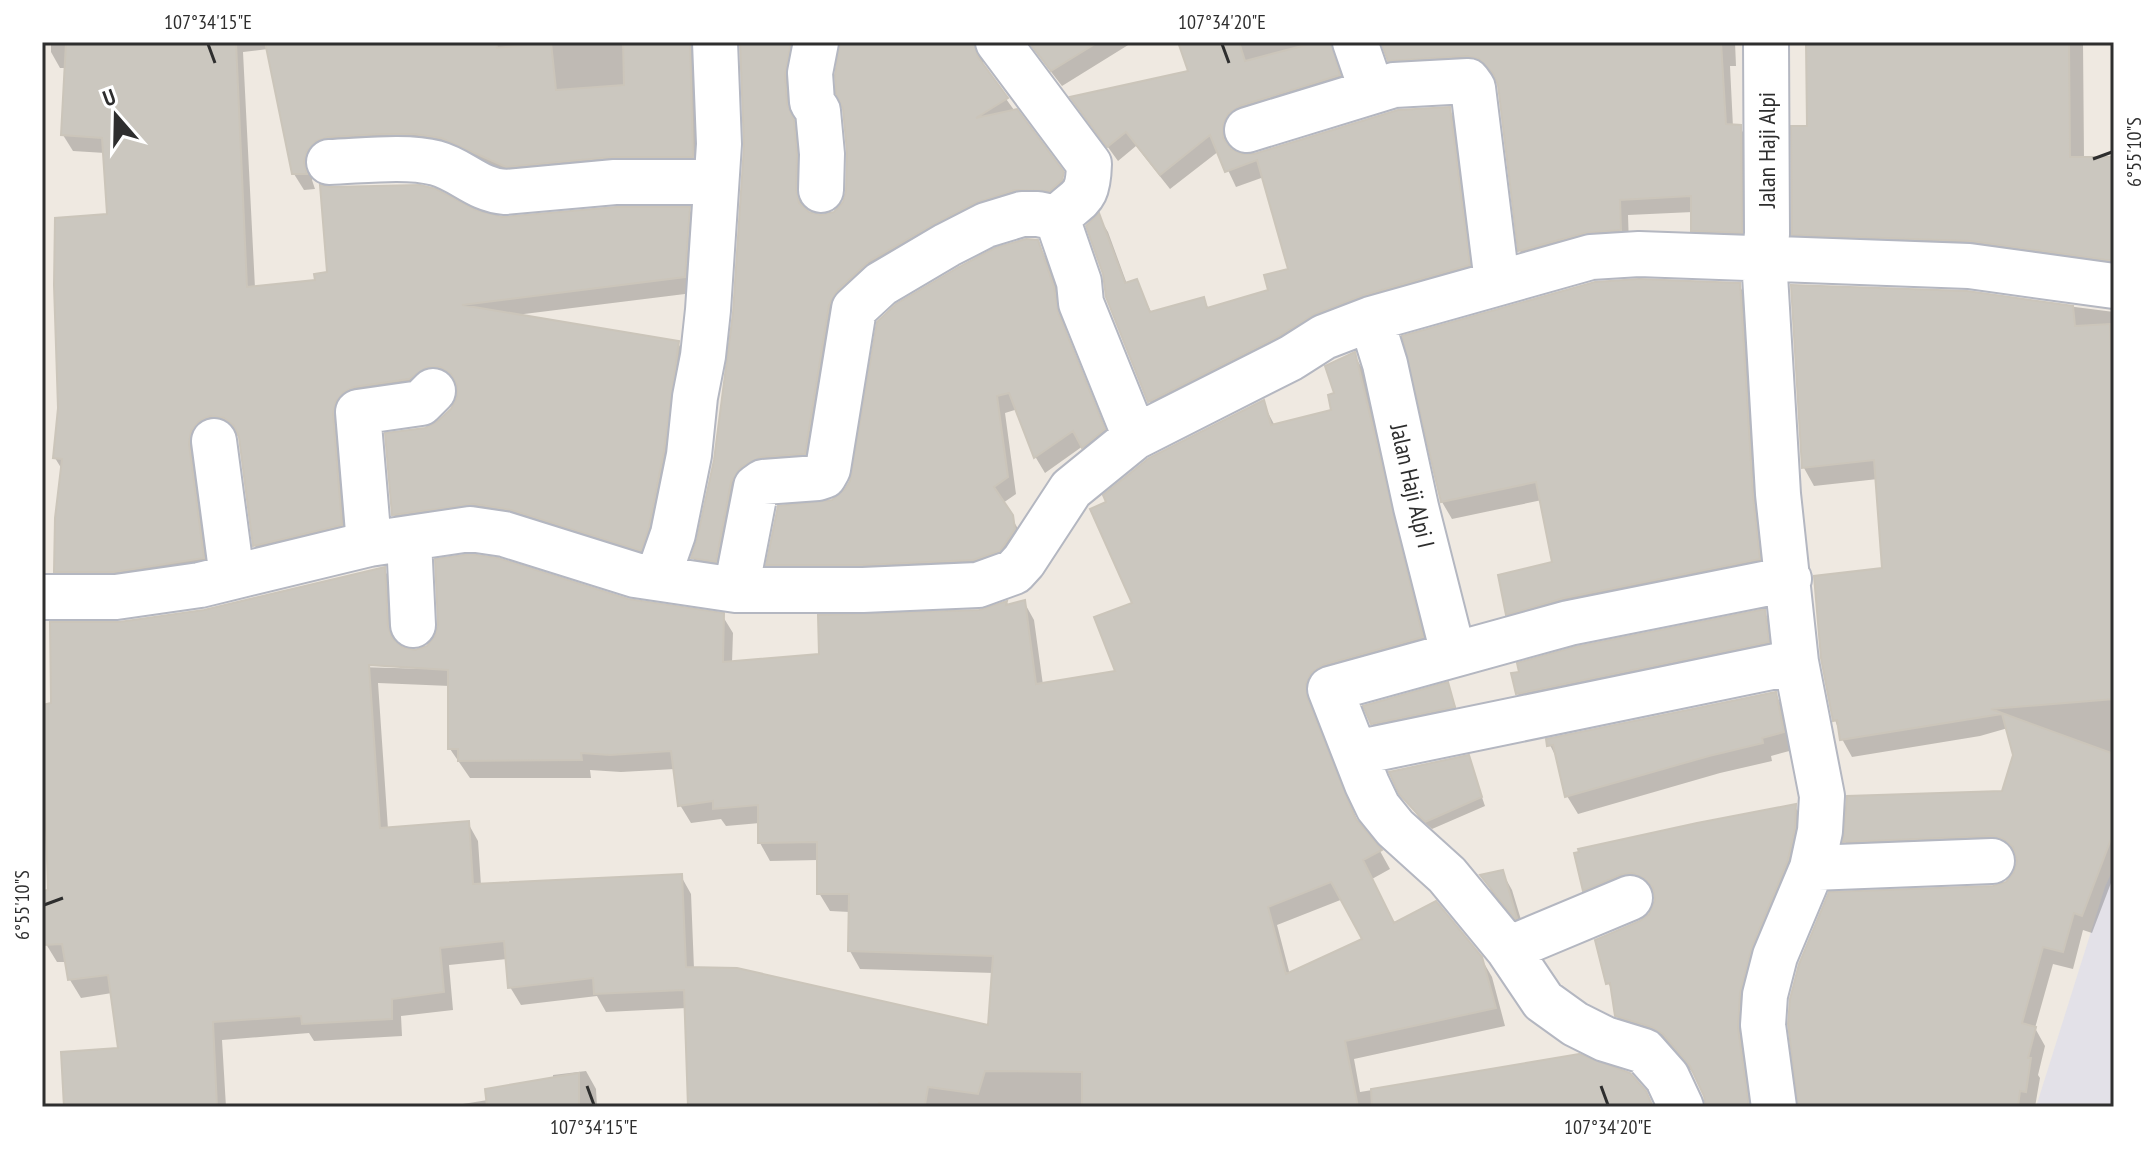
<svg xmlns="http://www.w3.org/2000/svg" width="2156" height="1149" viewBox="0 0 2156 1149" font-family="'PT Sans Narrow',sans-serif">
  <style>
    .industrial { fill: #e3e1e8 }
    .shadow { fill: #0003; fill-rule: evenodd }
    .building { fill: #cbc7bf; stroke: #cbc5ba; stroke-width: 2; fill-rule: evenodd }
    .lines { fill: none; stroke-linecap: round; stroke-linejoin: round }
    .minor-casing { stroke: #b4b7c1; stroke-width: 48 }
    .minor { stroke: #fff; stroke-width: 44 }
    .ticks { fill: none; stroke: #2e2e2e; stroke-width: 3 }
    .labels { text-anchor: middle; stroke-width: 6; stroke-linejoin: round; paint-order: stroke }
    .street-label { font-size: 24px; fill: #2e2e2e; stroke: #fff }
    .neatline { fill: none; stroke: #2e2e2e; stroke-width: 3 }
    .ticks-label { font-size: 20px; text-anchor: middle; fill: #2e2e2e }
  </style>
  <rect width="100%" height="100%" fill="#efe9e1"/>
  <path class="industrial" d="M2114,867V1107H2036L2105,887Z"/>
  <path class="shadow" d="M51,42H706L701,172L315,168L312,180L315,189L304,190L294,174L268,49L243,52L255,288L317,282L329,274L475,212L501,219L689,209L698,225L693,293L516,315L678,343L687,359L650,566L403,531L394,515L425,430L439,423L452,410L459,397V387L449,382L363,403L350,541L264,561L255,546L241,438L235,434L220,432L212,574L65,587L56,571L63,471L55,458L110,215L105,153L73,151L63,135L67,68H60L51,52Z
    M742,42H806L793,92L795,121L805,172V211L819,217L833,214L844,205L848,192L849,152L842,42H989L984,48L983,67L1071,189L877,278L813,469L771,472L724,577L702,574L693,558L715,460L735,313L746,146Z
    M1028,42H1133L1062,86Z
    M1180,42H1345L1338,55L1339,68L1348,91L1231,141V151L1242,156H1254L1449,109L1458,125L1478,281L1159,417L1150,402L1108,297L1099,217L1108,232L1127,284L1136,281L1152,314L1203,300L1209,309L1271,291L1291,270L1264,177L1236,187L1219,151L1170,189L1136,146L1118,161L1073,99L1190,73Z
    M1384,42H1735L1736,66H1730L1733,127H1740L1749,143L1750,248L1702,246L1693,230V212L1628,215L1629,246L1529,267L1520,251L1498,80L1490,74L1477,71L1399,76Z
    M1808,42H2083L2084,159H2114V286L1809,261L1794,234L1809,128Z
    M1037,241L1046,258L1063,305L1066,331L1113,446L1092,463L1083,446L1045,473L1036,458L1018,409L1005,413L1016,494L1003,503L1021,534L1009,567L778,581L768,565L847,491Z
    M1739,285L1749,302L1768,576L1517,631L1507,614L1554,563L1542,500L1452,519L1442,502Z
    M1793,287L1967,293L2114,312V875L2092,933L2083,930L2073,969L2053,964L2035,1028L2045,1046L2038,1075L2040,1078L2035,1107H1800L1993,888L2007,883L2016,873L2019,859L2003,854L1856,859L1845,841L2003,792L2015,756L2008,728L1980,736L1852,757L1842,739L1835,720L1884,570L1878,479L1814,486L1804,468Z
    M1354,354L1364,372L1432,655L1315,703L1316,717L1360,827L1380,851L1390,869L1372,879L1394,925L1481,958L1492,977L1505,1026L1354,1059L1360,1092L1579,1056L1653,1107H956L937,1105V1107H688L687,1008L606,1012L597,996L521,1005L510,987L507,959L449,965L453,1010L401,1016L402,1036L314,1041L309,1033L222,1040L226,1107H66L120,1050L112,993L81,998L70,980L67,962H57L46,944L42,893L50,892L47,748L42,740V707L53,704L119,624L204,612L384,569L394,587L397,646L415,652L627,601L722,615L733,633L732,663L821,656L1006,604L1007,606L1024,602L1034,620L1043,685L1118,673L1135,604L1109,503L1263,403L1275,426L1333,412L1336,394ZM359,663L420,666L429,669L359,667ZM378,683L450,686V749L470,778H591L590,770L621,772L675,769L680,805L691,823L721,819L726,826L760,823V843L770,861L819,860V893L830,911L850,912V951L860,969L994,973L990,1028L694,969L691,894L681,876L481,885L478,841L468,823L388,829ZM1343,899L1365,940L1290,975L1277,925Z
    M1764,612L1773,627L1776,657L1527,709L1518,694Z
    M1447,685L1459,715L1377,732L1372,723Z
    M1775,694L1786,712L1793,750L1771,756L1772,761L1720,773L1578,814L1567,796L1559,763L1548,741Z
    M1468,757L1485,806L1432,829L1420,819L1401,793Z
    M1795,807L1806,824L1756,1107H1708L1698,1079L1675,1052L1663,1045L1628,1034L1617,1015L1614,993L1608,983L1641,923L1651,915L1657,901L1656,895L1644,891L1595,907L1585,890L1576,854Z
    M1502,872L1512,890L1525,933L1493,894L1483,877Z
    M586,1071L596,1089L597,1107H444L494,1099L553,1080V1075Z"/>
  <path class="building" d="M66,42H236L247,287L315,280L314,274L327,272L320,185L330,187L420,185L436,189L476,210L502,217L616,207H690L685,277L462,305L679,341L664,451L649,527L641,551L511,510L474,504L392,515L385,433L425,428L438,421L451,409L457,397V385L451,374L440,367H427L409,379L354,387L344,392L336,401L333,414L342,525L253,546L239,437L234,426L224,418L210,416L199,421L191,431L189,444L204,558L114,572H54L55,518L62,459L53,458L58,408L54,285L55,218L107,214L102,138L61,135Z
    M265,42H496L497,48L551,42L556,90L624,85L623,42H690L693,157H613L506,167L441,138L414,134H382L328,137L316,141L307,151L304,162L307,174H292Z
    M740,42H791L785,75L787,104L794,120L797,155L796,189L799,203L809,212L821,215L834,212L843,202L846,191L847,152L843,109L836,94L835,75L840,42H974L978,57L1008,98L976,118L1017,109L1064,172L1062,180L1050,191L1015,190L975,203L936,223L868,262L837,291L829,305L805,454L761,457L741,467L731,482L716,562L691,558L697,539L714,460L733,313L744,146Z
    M1029,42H1098L1051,71Z
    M1178,42H1239L1245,61L1317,42H1331L1340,75L1240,106L1228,114L1223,125V138L1231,149L1242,154H1254L1398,110L1450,107L1470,265L1364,295L1315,314L1279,336L1148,402L1106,297L1103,274L1086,226L1099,213L1125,283L1137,279L1150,312L1204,297L1207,308L1268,290L1264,275L1288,269L1257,160L1225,172L1210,135L1160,175L1126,132L1107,147L1070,97L1188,71Z
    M1381,42H1721L1726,124L1741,125L1742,233L1691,231V196L1620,200L1621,230L1585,233L1518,251L1498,85L1493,73L1479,59L1467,56L1388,61Z
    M1806,42H2069L2070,157H2114V261L1970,241L1792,235L1791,126H1807Z
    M1026,239L1038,240L1054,287L1058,312L1105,429L1082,448L1073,431L1034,458L1009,393L997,396L1008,477L994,487L1013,515L1015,529L1000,551L973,560L862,565H766L778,506L832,500L845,489L850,481L877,322L896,304L959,267L995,248Z
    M1639,279L1740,283L1753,496L1760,559L1564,598L1506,615L1498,575L1552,562L1536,482L1441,502L1402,336L1595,282Z
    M1791,285L1967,291L2073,306L2075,326L2110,324L2114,421V699L1991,709L2114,754V831L2082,916L2074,913L2063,952L2043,947L2022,1023L2036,1027L2028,1058H2031L2026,1092L2020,1091L2018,1107H1798L1788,1024L1790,999L1799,964L1829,892L1993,886L2006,882L2014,872L2017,861L2013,847L2003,839L1992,836L1843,842L1847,796L2002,791L2013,755L2002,714L1840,740L1837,720L1833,721L1821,658L1814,576L1882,568L1874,460L1802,468Z
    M1355,352L1423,637L1323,665L1311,673L1306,684L1307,697L1355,818L1382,850L1363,860L1394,923L1436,901L1482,957L1496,1008L1345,1041L1358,1107H1082V1072L985,1071L978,1094L928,1087L925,1105L879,1103L878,1107H688L684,990L594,994L593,978L508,988L504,941L440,948L444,992L392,999V1019L302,1024L301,1016L213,1022L217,1107H64L61,1052L118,1048L108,975L68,980L62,944L44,945L42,891L48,890L42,705L51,703L50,622H119L204,610L385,567L388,626L392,638L402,647L415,650L427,646L435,636L438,624L435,559L470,554L498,558L628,599L724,613L723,662L819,654L818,615L979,610L1007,601L1006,605L1025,600L1036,684L1115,671L1094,617L1132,603L1090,509L1106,502L1103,495L1149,458L1264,400L1271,425L1331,410L1328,395L1334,393L1325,366ZM369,665L448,670V749H458V761L582,760L581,753L610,755L671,751L678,806L713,801V809L758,805V843L817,842V894H849L848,951L993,956L988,1025L737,968L686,967L682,874L473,884L469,821L380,828ZM1331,882L1362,939L1286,974L1268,907Z
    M1765,609L1769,642L1516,694L1511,673L1519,672L1517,663L1575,647Z
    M1448,682L1455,707L1371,724L1363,706Z
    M1776,692L1784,732L1762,738L1763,743L1709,756L1565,797L1553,745L1547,746L1546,739Z
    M1469,755L1482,797L1425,822L1399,794L1389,772Z
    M1796,804L1795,828L1788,860L1752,947L1740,993L1738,1028L1749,1107H1706L1704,1096L1690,1066L1663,1034L1651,1027L1615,1016L1610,983L1606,984L1595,940L1640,921L1649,914L1655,900L1653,888L1644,878L1632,873L1620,875L1583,891L1574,853L1579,852L1578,849L1697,823Z
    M1503,870L1517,918L1515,919L1480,875Z
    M1579,1054L1630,1073L1646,1091L1653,1107H1372L1371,1089Z
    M579,1073V1107H487L485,1089Z"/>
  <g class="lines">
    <defs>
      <path id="minor" d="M816,42L810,73L812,102L818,111L822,154L821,190
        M998,42L1089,164C1088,201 1080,195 1057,218L1079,282L1081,303L1135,437
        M1355,42L1372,91
        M1766,42L1767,234L1764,258L1778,494L1796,662L1822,796L1820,831L1812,868L1775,956L1765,995L1763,1025L1774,1107
        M1247,130L1394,85L1468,81L1473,88L1497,282
        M329,162C361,161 406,155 436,163C462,170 477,190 505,192L615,182H715
        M1371,319L1385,364L1416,507L1453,653
        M214,441L232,577
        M409,540L413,625
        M369,544L358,412L421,403L433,391
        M658,577L673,534L689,455L695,397L703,356L708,310L719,144L715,42
        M736,590L756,487L763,482L818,478L824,476L828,469L854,309L881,284L947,245L986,225L1022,214H1038L1057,218
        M42,597H116L200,585L369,544L470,529L504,534L635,575L736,590H863L978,585L1014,572L1024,561L1071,489L1135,437L1291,358L1324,337L1371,319L1591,257L1639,254L1969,266L2114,286
        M1355,753L1796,662
        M1812,868L1992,861
        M1508,949L1630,898
        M1681,1107L1667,1077L1644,1051L1605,1039L1575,1024L1543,1001L1508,949L1447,875L1395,828L1378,807L1367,784L1330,689L1569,623L1789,579"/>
    </defs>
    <use href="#minor" class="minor-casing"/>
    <use href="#minor" class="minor"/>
  </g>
  <path class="ticks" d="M208,44L215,63M1222,44L1229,63M2093,159L2112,152M44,905L63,898M587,1086L594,1105M1601,1086L1608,1105"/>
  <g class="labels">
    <g class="street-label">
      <text transform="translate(1767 150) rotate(-90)" y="8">Jalan Haji Alpi</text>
      <text transform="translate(1412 486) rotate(77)" y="8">Jalan Haji Alpi I</text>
    </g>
  </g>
  <rect width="2156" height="1149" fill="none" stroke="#ffffff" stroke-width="88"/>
  <g transform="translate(116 116) rotate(340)" stroke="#ffffff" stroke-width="6" paint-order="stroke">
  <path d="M0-6L14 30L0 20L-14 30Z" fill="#2e2e2e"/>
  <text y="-12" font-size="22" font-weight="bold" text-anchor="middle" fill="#2e2e2e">U</text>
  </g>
  <rect x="44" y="44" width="2068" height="1061" class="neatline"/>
  <g class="ticks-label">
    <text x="208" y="29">107°34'15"E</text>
    <text x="1222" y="29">107°34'20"E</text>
    <text transform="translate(2134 152) rotate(-90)" y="7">6°55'10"S</text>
    <text transform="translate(22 905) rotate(-90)" y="7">6°55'10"S</text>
    <text x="594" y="1134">107°34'15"E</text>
    <text x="1608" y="1134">107°34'20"E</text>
  </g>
</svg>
